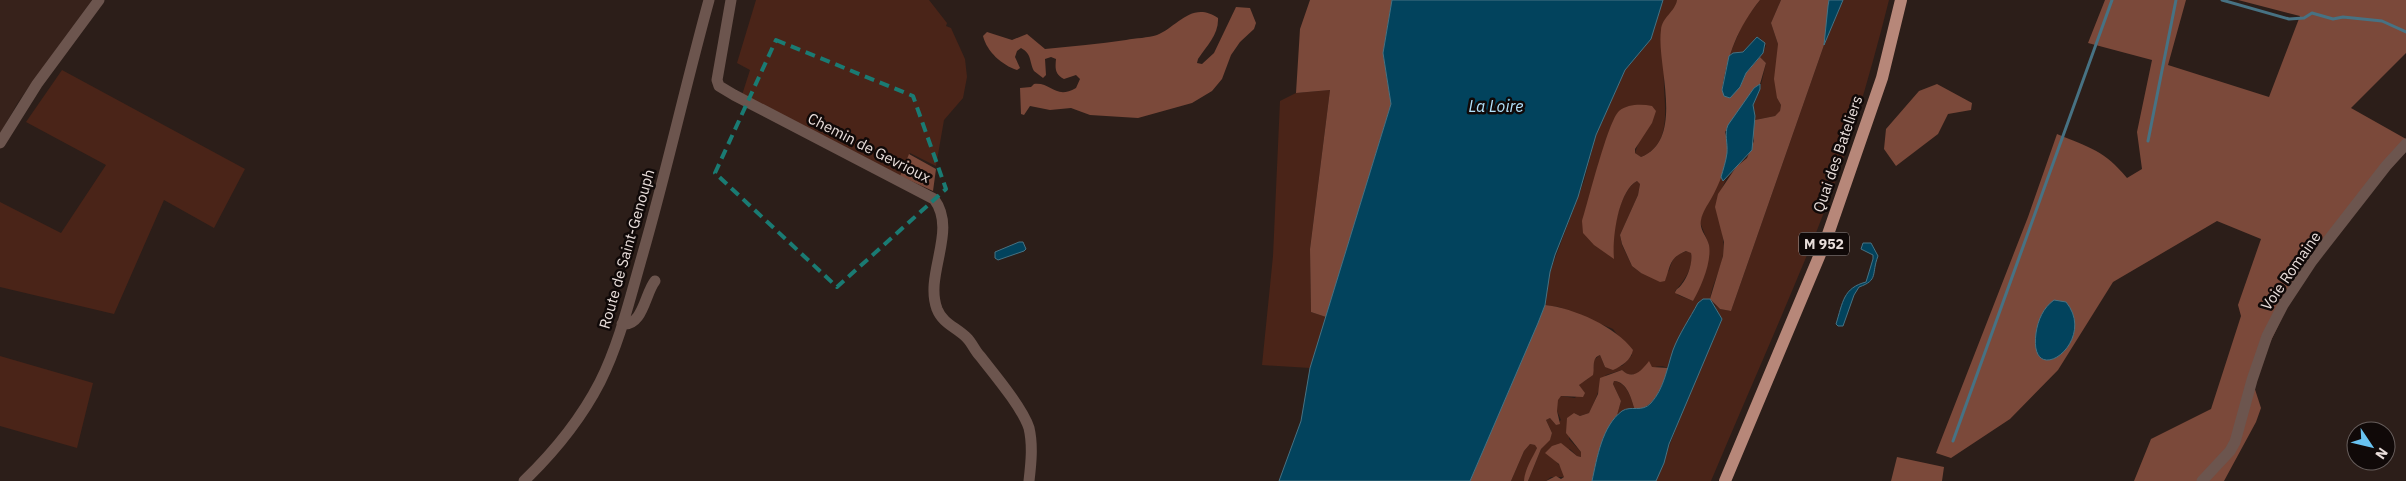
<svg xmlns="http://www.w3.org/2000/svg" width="2406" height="481" viewBox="0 0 2406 481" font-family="'IBM Plex Sans',sans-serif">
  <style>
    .built { fill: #37221b }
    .green { fill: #4a2418 }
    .forest { fill: #7b493a }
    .water { fill: #02435d; stroke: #477283 }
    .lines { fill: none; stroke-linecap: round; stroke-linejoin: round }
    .stream { stroke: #477283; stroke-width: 3 }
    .minor { stroke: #6c554e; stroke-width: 11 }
    .major { stroke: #b78779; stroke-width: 12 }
    .marked { fill: none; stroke: #1a7b73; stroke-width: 4; stroke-dasharray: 10 6; stroke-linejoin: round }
    .labels { text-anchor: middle; stroke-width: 5; stroke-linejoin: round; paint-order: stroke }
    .shield { fill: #100908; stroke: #a89e9c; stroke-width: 1 }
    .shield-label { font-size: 14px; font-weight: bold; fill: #e9dedb }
    .street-label { font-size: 15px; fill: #e9dedb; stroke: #100908 }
    .water-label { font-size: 16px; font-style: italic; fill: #b3e3fd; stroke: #100908 }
  </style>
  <rect width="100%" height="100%" fill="#2c1e19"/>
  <path class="built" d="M0,0H92L18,102L0,134Z"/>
  <path class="green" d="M756,0H929L947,23L946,26L951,28L965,59L967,77L963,98L944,120L936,166L910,153L900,176L742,95L750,70L737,63Z
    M1663,0H1677C1674,24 1666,49 1664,73C1662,99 1676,143 1641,157L1635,153L1638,144L1628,106L1612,243C1615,225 1620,191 1637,181L1640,184L1638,195L1620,235L1622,245L1632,266L1641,273L1669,271C1672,259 1675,255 1687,251L1691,253C1694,267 1684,281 1675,291L1678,295L1693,301L1708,260L1709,245L1700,222L1704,209L1721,177L1723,181L1726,180C1708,212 1727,226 1723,255C1721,270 1712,284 1710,299L1698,303L1673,351L1668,368C1652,360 1635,384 1622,370L1606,375C1598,388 1596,401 1589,413L1580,416L1574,413L1569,439L1581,452V457L1577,456L1570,449L1555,460L1564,471V477H1551L1546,481H1528L1541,449L1550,439L1552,433L1546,420L1550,418L1556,425L1561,420L1557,411V400L1561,396L1575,398L1581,390L1579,385L1580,383C1592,379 1594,371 1594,360L1600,355L1605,367L1622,366L1632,355L1613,329L1559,307L1545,305L1550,272L1584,181L1596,135L1625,70L1651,39Z
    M1760,0H1781L1771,23L1778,44L1777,98L1781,105L1780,112L1775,116L1755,120L1753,105L1760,89L1766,63L1760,57L1766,46L1760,38L1757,37L1743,52L1733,53L1729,56L1744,21Z
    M1843,0H1889C1869,80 1845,161 1814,238C1781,319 1745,400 1711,481H1656L1691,389L1720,325L1722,319L1713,304L1720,309L1731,311L1824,45Z
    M62,70L245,169L214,228L164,200L114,314L0,287V202L61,233L106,165L26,122Z
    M1330,90L1310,249L1311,312L1326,317L1310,368L1262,365L1273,256L1280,101L1296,93Z
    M0,356L93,383L77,448L0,426Z
    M1614,381C1628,383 1631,399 1635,410L1622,411L1616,419L1621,401L1613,384Z
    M1530,444L1536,445L1537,448L1524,481H1511L1524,451Z"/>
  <path class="forest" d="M1310,0H1392L1383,53L1391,104L1326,317L1311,312L1310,249L1330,90L1296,93L1300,29Z
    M1677,0H1760C1738,27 1727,56 1722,90L1740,87L1746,73L1760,57L1766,63L1760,84L1754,88L1725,132C1732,154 1722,179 1711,199C1707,206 1703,211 1701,220C1699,230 1707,236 1709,245C1712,262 1701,287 1693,301L1675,293C1676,288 1679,289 1682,284C1688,277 1693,261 1691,253L1686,251C1669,258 1671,265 1665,281L1660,282L1641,273L1632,266L1622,244L1620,235L1638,195L1640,184L1637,181C1618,191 1612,239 1614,259L1594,245L1583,233L1582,221C1588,202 1608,121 1619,111C1628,104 1641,104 1652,106L1656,111L1652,123L1635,149V153L1641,157C1686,139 1656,64 1661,30C1662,17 1675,12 1677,0Z
    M1781,0H1829L1824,45L1731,311L1720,309L1710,299L1723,256L1724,242L1715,207L1718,194L1736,167L1747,158L1754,141L1752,128L1755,120L1775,116L1780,111L1781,105L1777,98L1774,79L1778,44L1771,23Z
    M2105,0H2186L2168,65L2269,97L2300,16L2238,0H2406V53L2351,108L2406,139V144L2302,276L2252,380L2261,408L2256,422L2224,481H2134L2151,439L2211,409L2241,316L2238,305L2261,239L2217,221L2113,282L2058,370L2010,419L1951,458L1936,453L2028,217L2057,134C2090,148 2104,150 2127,178L2142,169L2137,132L2152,60L2088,43Z
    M1236,7L1250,8L1256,23L1254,29L1240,42L1231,55L1222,79L1212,91L1192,103L1138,118L1090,115L1071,108L1050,110L1030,106L1024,115L1021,114L1020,88L1031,87L1034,84C1052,82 1055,100 1076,88L1080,79L1076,75L1064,79C1055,74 1055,69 1056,59L1051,57L1045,59L1046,75L1043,78L1034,71C1029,61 1032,54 1021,48L1017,51L1015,57L1020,68L1017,70C1002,65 987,52 983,36L987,32L1012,40L1027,34L1045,49C1072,46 1099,44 1126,40C1136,38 1148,38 1157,35C1177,27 1192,0 1218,18C1219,34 1207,46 1198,59L1197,63L1202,64L1214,53Z
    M1937,84L1972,103L1971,110L1948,114L1938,134L1896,166L1884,149L1886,129L1919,91Z
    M909,154L936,169L933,191L900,176Z
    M1545,305C1574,308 1616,327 1633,350C1631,360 1622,366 1613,370L1605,367L1600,355C1591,358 1595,368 1593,375L1579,385L1585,393L1583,397L1561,396L1558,400L1557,411L1560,424L1556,425L1550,418L1546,420L1552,433L1550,440L1541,449L1528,481H1524C1525,468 1532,459 1537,448L1535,445L1530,444L1524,451L1511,481H1470Z
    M1649,361L1652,367L1668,368C1663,384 1655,409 1635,410C1631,399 1628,382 1614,381L1613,384L1621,401L1616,419L1603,440L1592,481H1546L1556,476L1561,479L1564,477L1559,464L1545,453L1552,446L1561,443L1577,456L1581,457V452L1566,433L1567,418L1574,413L1580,416L1589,413L1598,394L1600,378L1622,370C1633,381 1642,370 1649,361Z
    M1897,457L1944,467L1942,481H1891Z"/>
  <path class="water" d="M1392,0H1663L1651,39L1625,70L1596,135L1578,197L1555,255L1550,272L1545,305L1538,323L1470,481H1279L1301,421L1310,368L1391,104L1383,53Z
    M1829,0H1843L1824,45L1828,6Z
    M1757,37L1765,43L1763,53L1746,73L1740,87L1730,98L1724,96L1722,90L1729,56L1733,53L1743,52Z
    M1760,84V89L1753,105L1755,116L1752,150L1723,181L1721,177C1723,170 1726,161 1727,153C1728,143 1724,134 1728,125L1754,88Z
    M1019,242H1023L1026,249L1024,251L998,260L995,258V252Z
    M1863,243H1871L1878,256C1871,274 1879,280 1859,287L1854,295L1843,326H1838L1836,324C1843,302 1843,288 1866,282L1873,259V255L1861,249Z
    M1703,299H1710L1722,319L1669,444L1664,463L1656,481H1592C1597,458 1602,426 1622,411C1631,405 1642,413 1651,403C1664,389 1667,368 1673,350C1679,334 1690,318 1698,303Z
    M2054,300L2066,302C2099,342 2028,392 2036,333C2038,320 2043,308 2054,300Z"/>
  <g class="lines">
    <path class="stream" d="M2222,0L2289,19L2304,18L2312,13L2333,19L2343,17L2382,21L2406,32
      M2148,141L2176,0
      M1953,441L2112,0"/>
    <path class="minor" d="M731,0L717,80L719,86L734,95L934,199C958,231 924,274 937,309C943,324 956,327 967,338C972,343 975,351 980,356C994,374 1022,407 1029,428C1033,445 1031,464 1029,481
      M0,143L37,84L99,0
      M622,324C643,327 645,293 655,281
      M524,481C553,453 581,419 600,382C619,344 629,302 641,260C666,174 685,87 709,0
      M2202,481L2230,451L2235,442L2252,380L2267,336L2283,305L2312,261L2386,166L2406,144"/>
    <path class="major" d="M1725,481L1826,240L1882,78L1901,0"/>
  </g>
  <path class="marked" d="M776,40L913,96L946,189L837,287L715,173Z"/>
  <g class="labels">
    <rect class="shield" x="1799" y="232.5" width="50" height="23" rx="4"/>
    <g class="shield-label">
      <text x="1824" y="249">M 952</text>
    </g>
    <g class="street-label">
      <text transform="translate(869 148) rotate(27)" y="5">Chemin de Gevrioux</text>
      <text transform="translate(1838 154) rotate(-71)" y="5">Quai des Bateliers</text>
      <text transform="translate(627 249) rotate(-74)" y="5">Route de Saint-Genouph</text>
      <text transform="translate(2291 271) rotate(-55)" y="5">Voie Romaine</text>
    </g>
    <g class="water-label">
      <text x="1496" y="112">La Loire</text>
    </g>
  </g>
  <g transform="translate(2371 446) rotate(125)"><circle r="24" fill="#100908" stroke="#675e5c"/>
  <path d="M0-4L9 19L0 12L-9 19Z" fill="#69c3f1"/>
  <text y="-8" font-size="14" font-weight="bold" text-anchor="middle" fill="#e9dedb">N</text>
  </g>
</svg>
